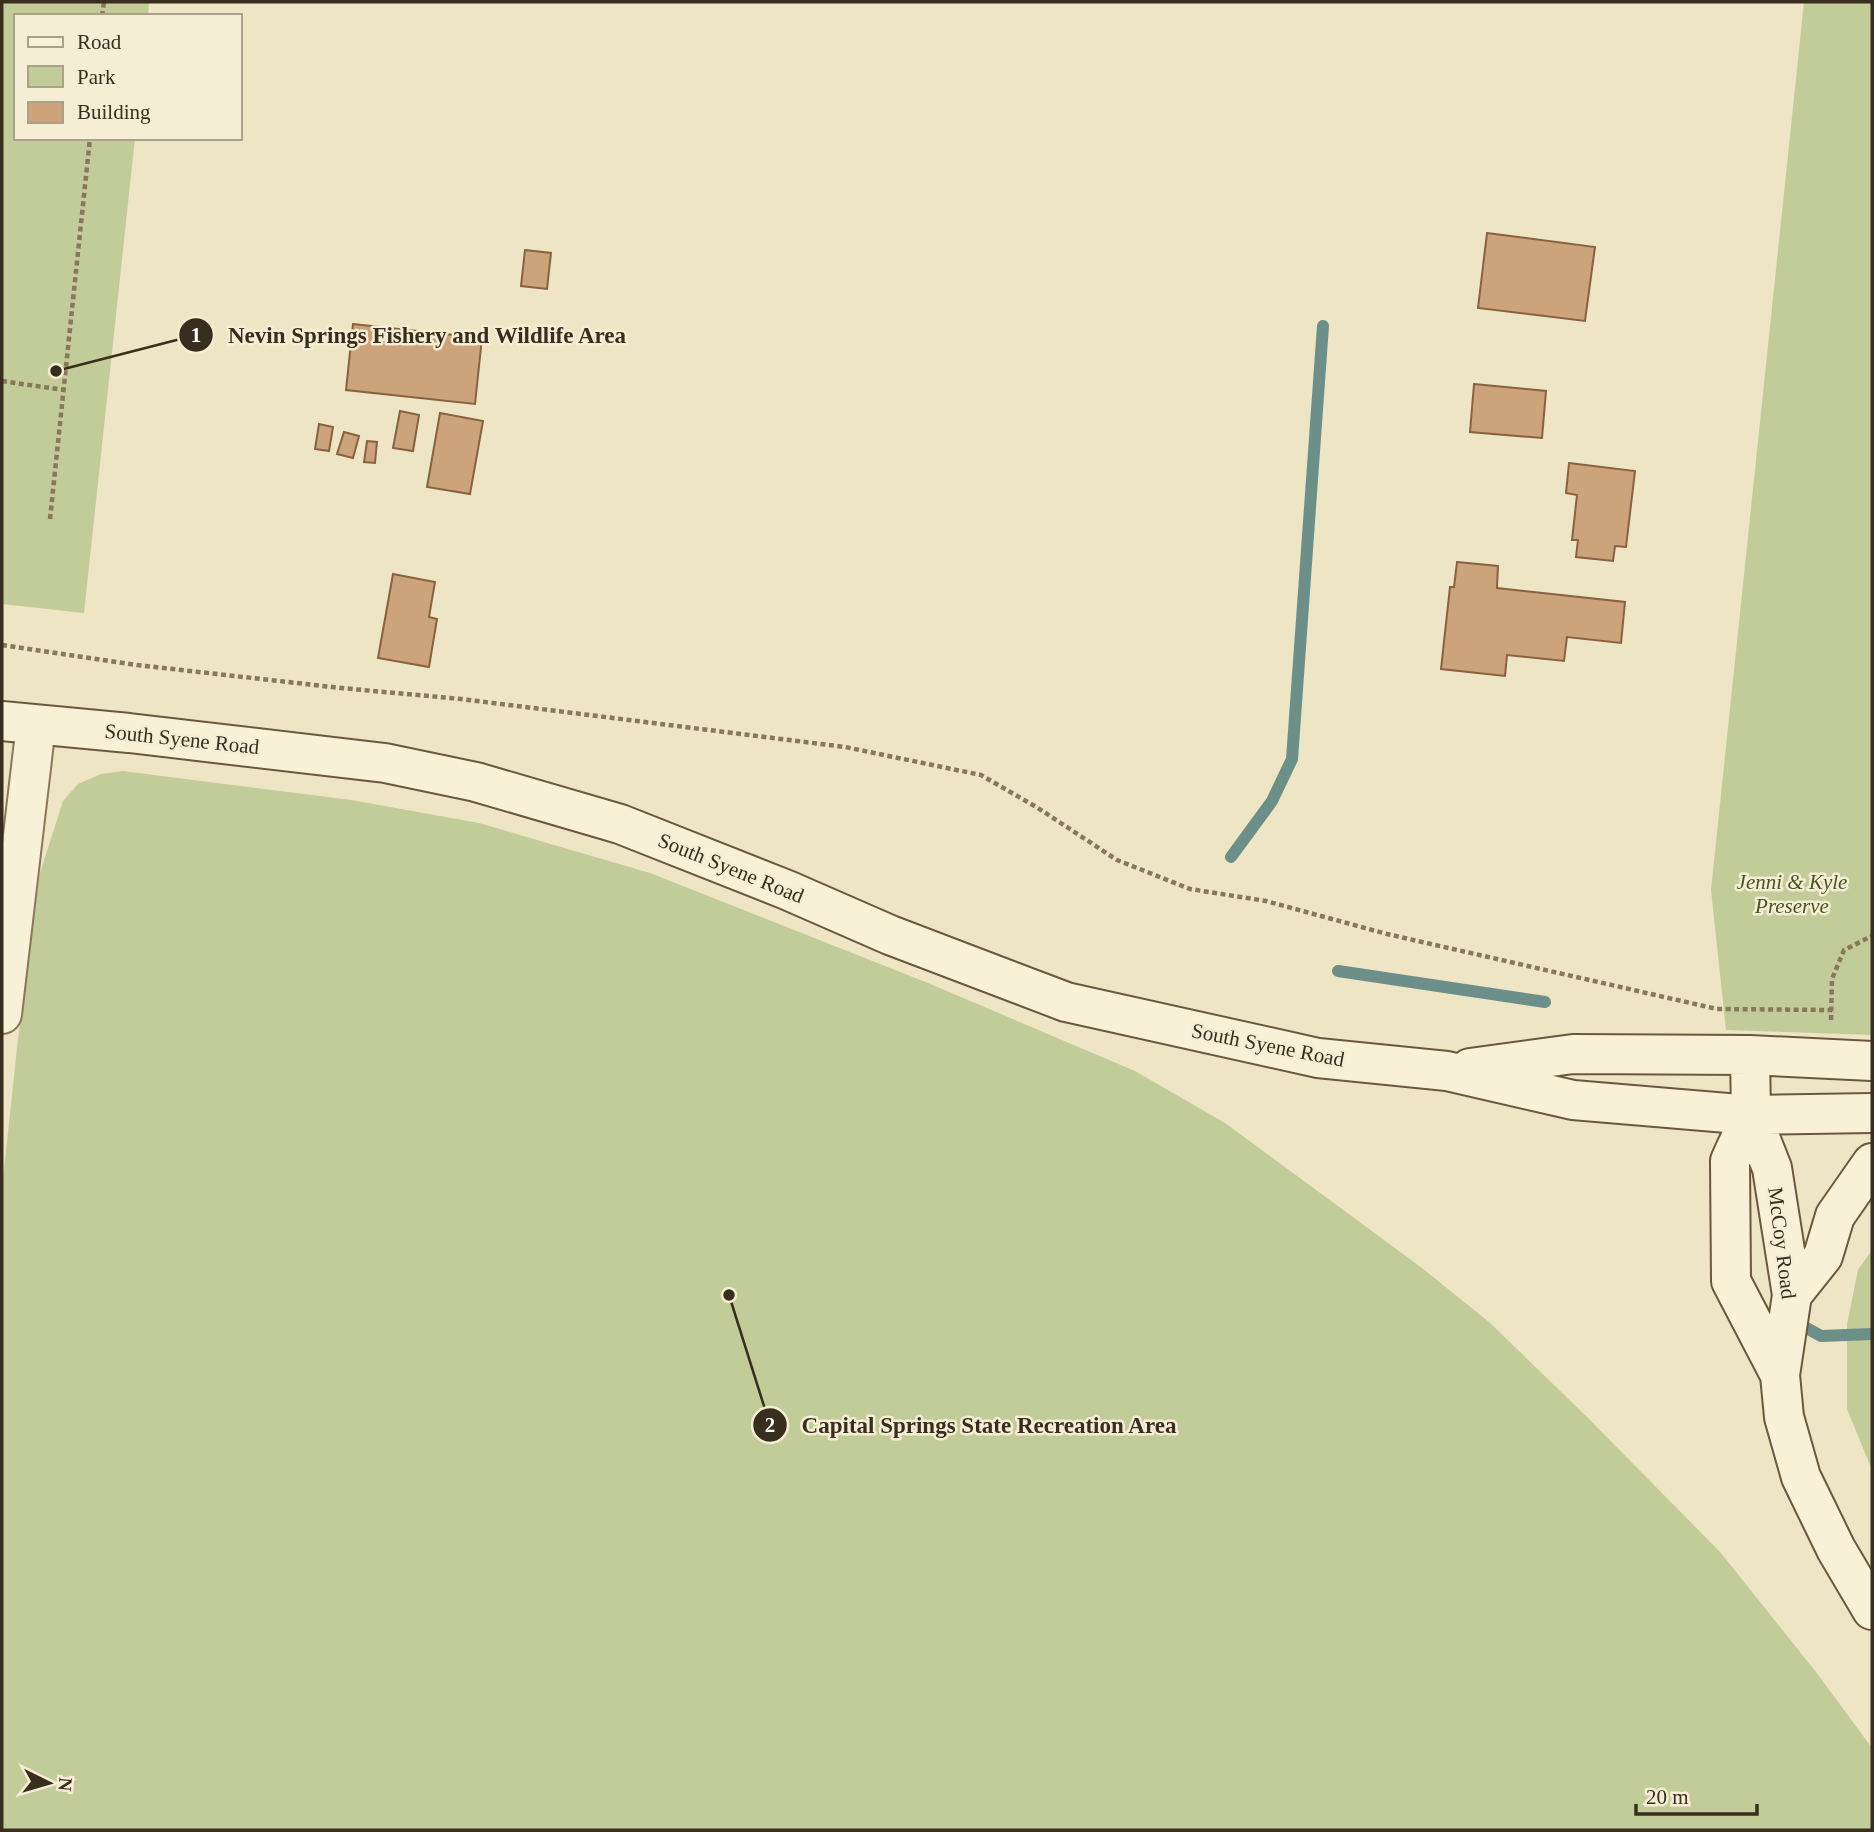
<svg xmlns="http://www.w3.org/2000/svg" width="1874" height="1832" viewBox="0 0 1874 1832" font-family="Georgia,serif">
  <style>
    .green { fill: #c2cc98 }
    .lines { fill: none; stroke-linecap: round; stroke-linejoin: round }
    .stream { stroke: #6d8f8a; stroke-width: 12 }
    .building { fill: #cca37a; stroke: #886240; stroke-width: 2 }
    .street-casing { stroke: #89775b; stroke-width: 42 }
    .secondary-casing { stroke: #6a583e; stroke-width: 42 }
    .path { stroke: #89775b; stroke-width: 4.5; stroke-dasharray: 5 3.5; stroke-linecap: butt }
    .street { stroke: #f9f1d7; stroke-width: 38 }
    .secondary { stroke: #f9f1d7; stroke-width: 38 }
    .labels { text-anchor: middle; stroke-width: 5; stroke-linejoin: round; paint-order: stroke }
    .street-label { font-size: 21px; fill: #392d1e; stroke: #f5eed4 }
    .park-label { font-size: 21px; font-style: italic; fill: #455525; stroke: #f5eed4 }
    .leader { fill: none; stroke: #392d1e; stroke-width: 2.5 }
    .callout-dot { fill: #392d1e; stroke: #f5eed4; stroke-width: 2.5 }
    .mark-label { font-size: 21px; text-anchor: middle; font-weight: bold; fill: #fff }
    .callout-label { font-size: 23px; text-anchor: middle; font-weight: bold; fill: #392d1e; stroke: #f5eed4; stroke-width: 5; stroke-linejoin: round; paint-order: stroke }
  </style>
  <rect width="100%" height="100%" fill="#eee5c4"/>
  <path class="green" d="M2,2H149L148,16H16V138H135L84,613L2,604Z
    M1804,2H1872V1035L1726,1030L1711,890Z
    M123,771L351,800L479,823L650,873L928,983L1135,1071L1225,1123L1422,1268L1489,1322L1586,1416L1721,1553L1816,1672L1872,1748V1830H2V1188L18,1039L40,873L63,801L78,784L101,774Z
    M1872,1250V1470L1847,1409V1324L1858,1270Z"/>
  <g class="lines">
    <path class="stream" d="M1231,857L1272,801L1292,759L1323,326
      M1338,971L1545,1002
      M1792,1320L1821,1336L1872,1334"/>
  </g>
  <path class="building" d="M1487,233L1595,247L1585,321L1478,308Z
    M525,250L551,253L547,289L521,286Z
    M353,324L482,338L475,404L346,390Z
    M1474,384L1546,391L1542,438L1470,432Z
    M400,411L419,415L413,451L393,448Z
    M440,413L483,421L470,494L427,487Z
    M319,424L333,427L329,451L315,449Z
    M344,432L359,436L353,458L337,454Z
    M367,441L377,442L375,463L364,462Z
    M1569,463L1635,471L1626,547L1615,546L1613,561L1576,557L1578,540H1572L1577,495L1566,493Z
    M1457,562L1498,566L1497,588L1625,602L1621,643L1567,637L1564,661L1507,655L1505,676L1441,669L1450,587H1454Z
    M393,574L435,582L429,617L437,619L429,667L378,658Z"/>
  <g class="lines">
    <defs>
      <path id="street" d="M2,1014L36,725"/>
      <path id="secondary" d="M2,721L129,733L385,763L476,782L620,824L787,890L890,935L1066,1002L1318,1058L1447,1071L1573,1100L1751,1115L1872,1113
        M1750,1055L1751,1115L1772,1168L1792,1295L1780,1375L1784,1417L1801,1477L1836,1549L1872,1610
        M1470,1068L1573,1054L1750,1055L1872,1061
        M1751,1115L1730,1161L1731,1281L1780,1375
        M1792,1295L1823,1256L1835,1216L1872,1163"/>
    </defs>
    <use href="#street" class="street-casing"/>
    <use href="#secondary" class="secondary-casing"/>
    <path class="path" d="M102,16L104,2
      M2,381L64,390
      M50,519L90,138
      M2,645L137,665L341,688L461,699L845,747L981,775L1038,808L1117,860L1190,889L1266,901L1387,934L1717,1009L1832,1010
      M1831,1020L1832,979L1844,950L1872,936"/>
    <use href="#street" class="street"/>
    <use href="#secondary" class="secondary"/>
  </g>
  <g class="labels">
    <g class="street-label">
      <text transform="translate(182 739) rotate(6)" y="7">South Syene Road</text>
      <text transform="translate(731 868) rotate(22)" y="7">South Syene Road</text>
      <text transform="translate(1268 1045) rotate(11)" y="7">South Syene Road</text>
      <text transform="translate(1782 1243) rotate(83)" y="7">McCoy Road</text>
    </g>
    <g class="park-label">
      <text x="1792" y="889">Jenni &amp; Kyle<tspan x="1792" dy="24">Preserve</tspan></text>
    </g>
  </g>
  <path class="leader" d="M56 371L196 335M729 1295L770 1425"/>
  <g class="callout-dot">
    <circle cx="56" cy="371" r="7"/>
    <circle cx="729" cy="1295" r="7"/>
    <circle cx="196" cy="335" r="18"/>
    <circle cx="770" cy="1425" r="18"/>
  </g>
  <g class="mark-label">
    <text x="196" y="342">1</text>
    <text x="770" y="1432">2</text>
  </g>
  <g class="callout-label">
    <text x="427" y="343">Nevin Springs Fishery and Wildlife Area</text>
    <text x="989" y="1433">Capital Springs State Recreation Area</text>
  </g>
  <rect width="1874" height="1832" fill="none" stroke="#392d1e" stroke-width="7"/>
  <rect x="14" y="14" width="228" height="126" fill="#f5eed4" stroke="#aaa18b" stroke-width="2"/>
  <rect x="28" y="37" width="35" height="10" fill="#f9f1d7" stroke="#aaa18b" stroke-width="2"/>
  <text x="77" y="49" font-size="21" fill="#392d1e">Road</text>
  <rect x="28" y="66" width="35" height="21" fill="#c2cc98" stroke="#aaa18b" stroke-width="2"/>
  <text x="77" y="84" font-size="21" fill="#392d1e">Park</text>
  <rect x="28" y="102" width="35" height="21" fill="#cca37a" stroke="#aaa18b" stroke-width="2"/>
  <text x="77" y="119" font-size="21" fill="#392d1e">Building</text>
  <g transform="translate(49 1783) rotate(95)" stroke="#f5eed4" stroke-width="5" paint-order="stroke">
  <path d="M0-5L12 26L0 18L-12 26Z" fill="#392d1e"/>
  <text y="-10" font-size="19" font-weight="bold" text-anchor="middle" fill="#392d1e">N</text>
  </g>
  <path d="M1636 1804v10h121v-10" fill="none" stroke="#392d1e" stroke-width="3.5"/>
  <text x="1646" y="1804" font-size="21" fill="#392d1e" stroke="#f5eed4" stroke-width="5" paint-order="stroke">20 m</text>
</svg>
